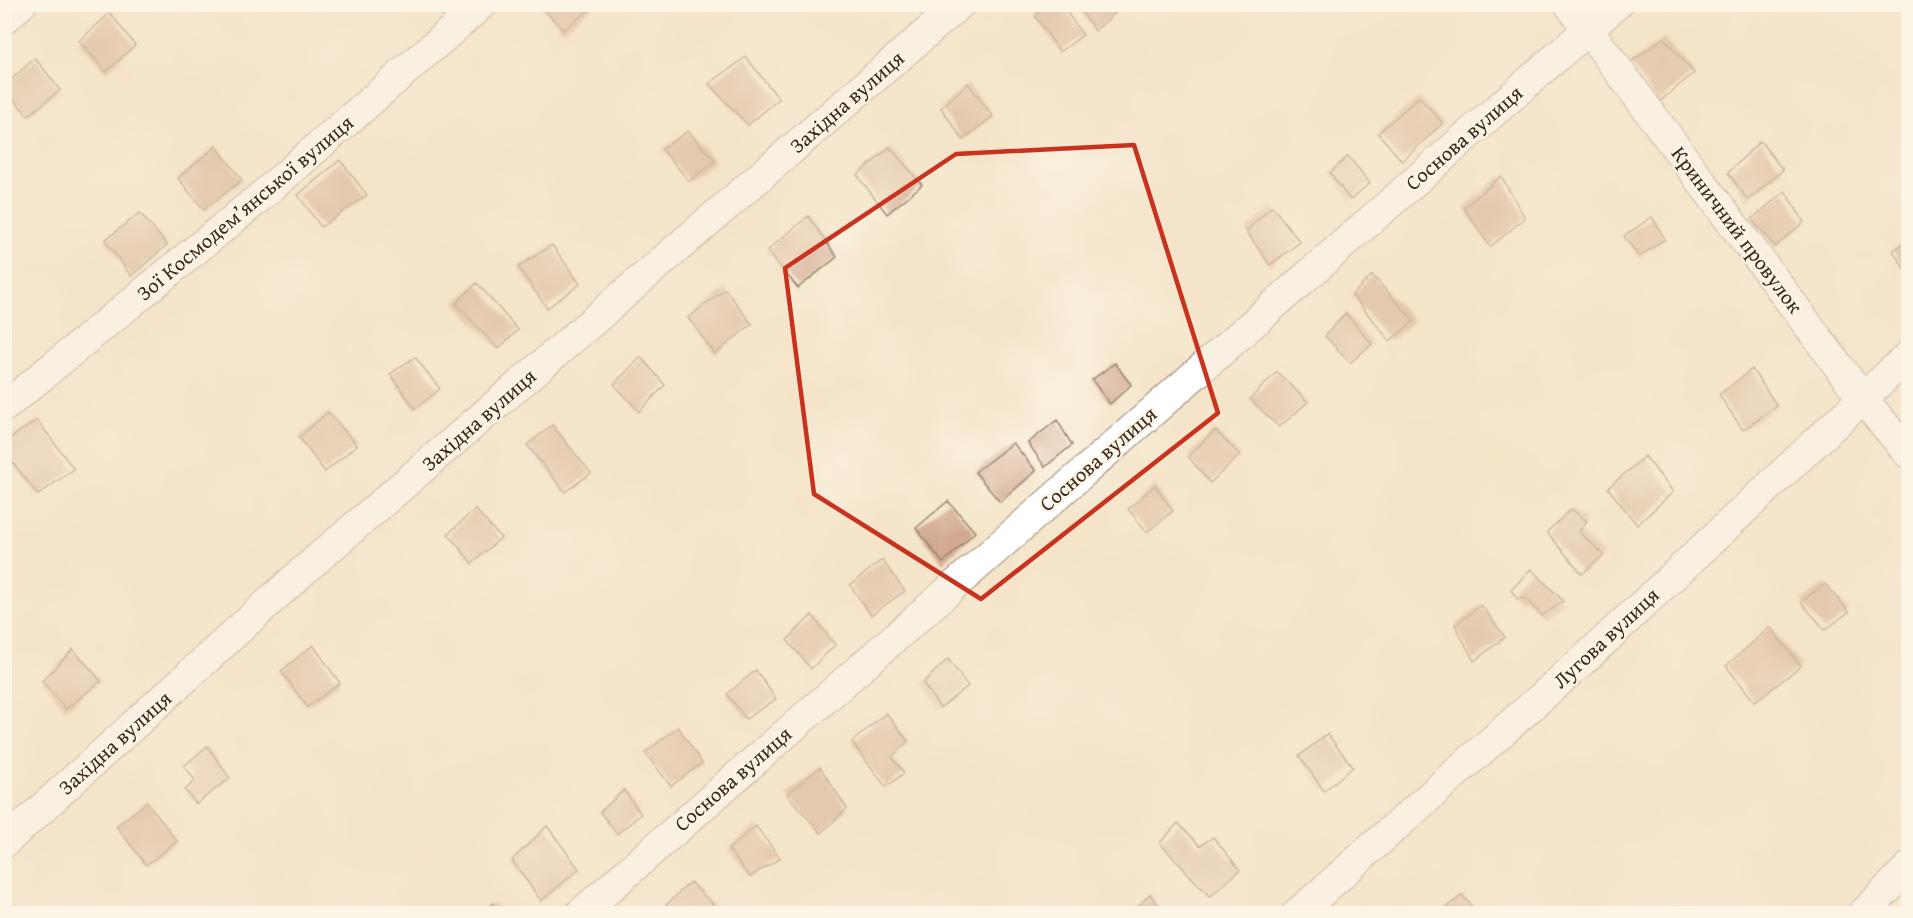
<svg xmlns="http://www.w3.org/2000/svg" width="1913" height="918" viewBox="0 0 1913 918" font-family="'Gentium Book Plus',serif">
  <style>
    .building { fill: #d2a88f }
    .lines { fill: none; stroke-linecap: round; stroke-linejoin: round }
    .minor-casing { stroke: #988774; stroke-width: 32 }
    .minor { stroke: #fff; stroke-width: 30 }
    .marked { fill: none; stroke: #c8321e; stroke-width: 4.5; stroke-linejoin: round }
    .labels { text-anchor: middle; stroke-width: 4.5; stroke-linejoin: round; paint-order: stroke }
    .street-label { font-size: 21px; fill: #3b2a1e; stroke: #fcf5e5 }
  </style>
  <rect width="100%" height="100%" fill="#fcf5e5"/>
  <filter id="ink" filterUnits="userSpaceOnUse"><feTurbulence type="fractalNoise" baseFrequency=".0167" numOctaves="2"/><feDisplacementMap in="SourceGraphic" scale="12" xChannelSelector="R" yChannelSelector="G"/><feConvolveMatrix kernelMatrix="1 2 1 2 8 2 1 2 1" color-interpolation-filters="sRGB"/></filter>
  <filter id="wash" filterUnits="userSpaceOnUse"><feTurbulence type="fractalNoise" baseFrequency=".008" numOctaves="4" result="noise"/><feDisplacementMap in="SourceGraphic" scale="24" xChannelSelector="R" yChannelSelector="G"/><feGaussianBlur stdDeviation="1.35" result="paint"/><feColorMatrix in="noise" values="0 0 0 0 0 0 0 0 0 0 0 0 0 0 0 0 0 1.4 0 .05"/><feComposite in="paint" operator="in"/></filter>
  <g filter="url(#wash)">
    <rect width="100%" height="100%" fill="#f4e4c9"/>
    <g id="blocks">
      <path class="building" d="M539,4H597L563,30Z
        M1047,4H1061L1083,35L1060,52L1035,16Z
        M1076,4H1125L1095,31Z
        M110,13L135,45L106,72L79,41Z
        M1664,38L1694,73L1658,103L1630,63Z
        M746,57L779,99L748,125L709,84Z
        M35,58L60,90L28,116L5,88V85Z
        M968,83L993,116L963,140L941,108Z
        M1419,97L1443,123L1402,161L1378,133Z
        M688,131L715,161L689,181L662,149Z
        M1760,141L1783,170L1748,200L1728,173Z
        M216,146L242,180L204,210L178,178Z
        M890,147L922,185L887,214L857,175Z
        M1348,156L1370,183L1350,200L1330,173Z
        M340,160L367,195L321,227L298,195Z
        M1501,176L1525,218L1490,247L1464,208Z
        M1785,191L1804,222L1775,247L1752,219Z
        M1272,206L1300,242L1270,265L1246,231Z
        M140,213L167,245L131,276L105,240Z
        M808,216L837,257L798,288L767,251Z
        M1652,217L1665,239L1639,257L1624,236Z
        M1908,239V274L1893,251Z
        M552,245L580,284L547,308L518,267Z
        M1372,275L1414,321L1390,341L1352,295Z
        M477,283L518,330L498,349L456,303Z
        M725,289L752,324L715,354L688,318Z
        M1346,313L1372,344L1350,363L1325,336Z
        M415,357L440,389L415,409L390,374Z
        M641,357L665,385L639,412L614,384Z
        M1115,363L1131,385L1110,404L1092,380Z
        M1752,369L1777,406L1743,430L1719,395Z
        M1277,372L1308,402L1279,427L1250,399Z
        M328,412L357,445L325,472L299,437Z
        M37,420L74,469L38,495L5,453V442Z
        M1057,420L1072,445L1045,467L1028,443Z
        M552,425L591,473L565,492L527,445Z
        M1215,430L1240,455L1210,483L1188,456Z
        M1013,443L1036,471L1000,502L975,472Z
        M1645,456L1673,492L1637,525L1608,488Z
        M1155,485L1173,511L1147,532L1128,509Z
        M948,501L975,532L943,563L916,528Z
        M475,509L501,538L472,563L448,534Z
        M1571,509L1587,521L1579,532L1604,555L1582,574L1547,532Z
        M882,560L905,591L871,615L850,585Z
        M1531,569L1563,601L1542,616L1525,598L1518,600L1511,590Z
        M1825,584L1849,612L1825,630L1801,602Z
        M1481,605L1505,637L1474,661L1455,625Z
        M812,615L835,645L811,669L787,640Z
        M1770,627L1801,666L1755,702L1726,666Z
        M313,645L340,683L307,707L281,671Z
        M73,649L101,681L66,709L42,681Z
        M948,659L968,686L940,708L923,683Z
        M756,670L776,699L746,719L727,694Z
        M886,713L908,741L892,757L904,773L886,787L852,742Z
        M678,727L702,763L671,786L645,753Z
        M1327,734L1353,767L1324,791L1299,756Z
        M207,746L230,778L196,804L185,790L195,780L184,766Z
        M820,767L847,809L821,833L787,794Z
        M624,790L641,814L617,834L600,812Z
        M147,802L177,841L146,865L116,826Z
        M1178,823L1200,846L1213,837L1240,870L1210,897L1160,843Z
        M547,826L579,869L541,901L512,860Z
        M756,826L780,858L750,877L728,849Z
        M690,882L720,911L717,914H666L662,909Z
        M1150,894L1164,914H1131Z
        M1462,895L1479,914H1439Z
        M493,903L501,914H483Z"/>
    </g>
  </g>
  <g filter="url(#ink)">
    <use href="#blocks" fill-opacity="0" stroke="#988774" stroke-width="1.5"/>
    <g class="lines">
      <defs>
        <path id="minor" d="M1569,4L1863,399L1908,453
          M4,19L21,4
          M4,407L259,198L482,4
          M4,843L301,573L960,4
          M580,914L1617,4
          M1297,914L1590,654L1908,356
          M1863,914L1908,868"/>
      </defs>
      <use href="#minor" class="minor-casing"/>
      <use href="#minor" class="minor"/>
    </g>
  </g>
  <path d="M0 0H1913V918H0ZM1134,145L1218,413L981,599L814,494L785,268L956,154Z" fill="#f4e4c9" fill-opacity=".55" fill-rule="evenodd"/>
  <path class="marked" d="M1134,145L1218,413L981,599L814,494L785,268L956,154Z"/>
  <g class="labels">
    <g class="street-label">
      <text transform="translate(847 102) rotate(-41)" y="7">Західна вулиця</text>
      <text transform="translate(1464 138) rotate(-41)" y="7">Соснова вулиця</text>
      <text transform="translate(245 208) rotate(-40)" y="7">Зої Космодем’янської вулиця</text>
      <text transform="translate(1737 230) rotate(53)" y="7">Криничний провулок</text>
      <text transform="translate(479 420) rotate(-41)" y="7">Західна вулиця</text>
      <text transform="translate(1098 459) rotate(-41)" y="7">Соснова вулиця</text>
      <text transform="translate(1606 638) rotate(-43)" y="7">Лугова вулиця</text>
      <text transform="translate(115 743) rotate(-42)" y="7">Західна вулиця</text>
      <text transform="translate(733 779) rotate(-41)" y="7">Соснова вулиця</text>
    </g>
  </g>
  <rect width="1913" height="918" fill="none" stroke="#fcf5e5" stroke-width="24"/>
</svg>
